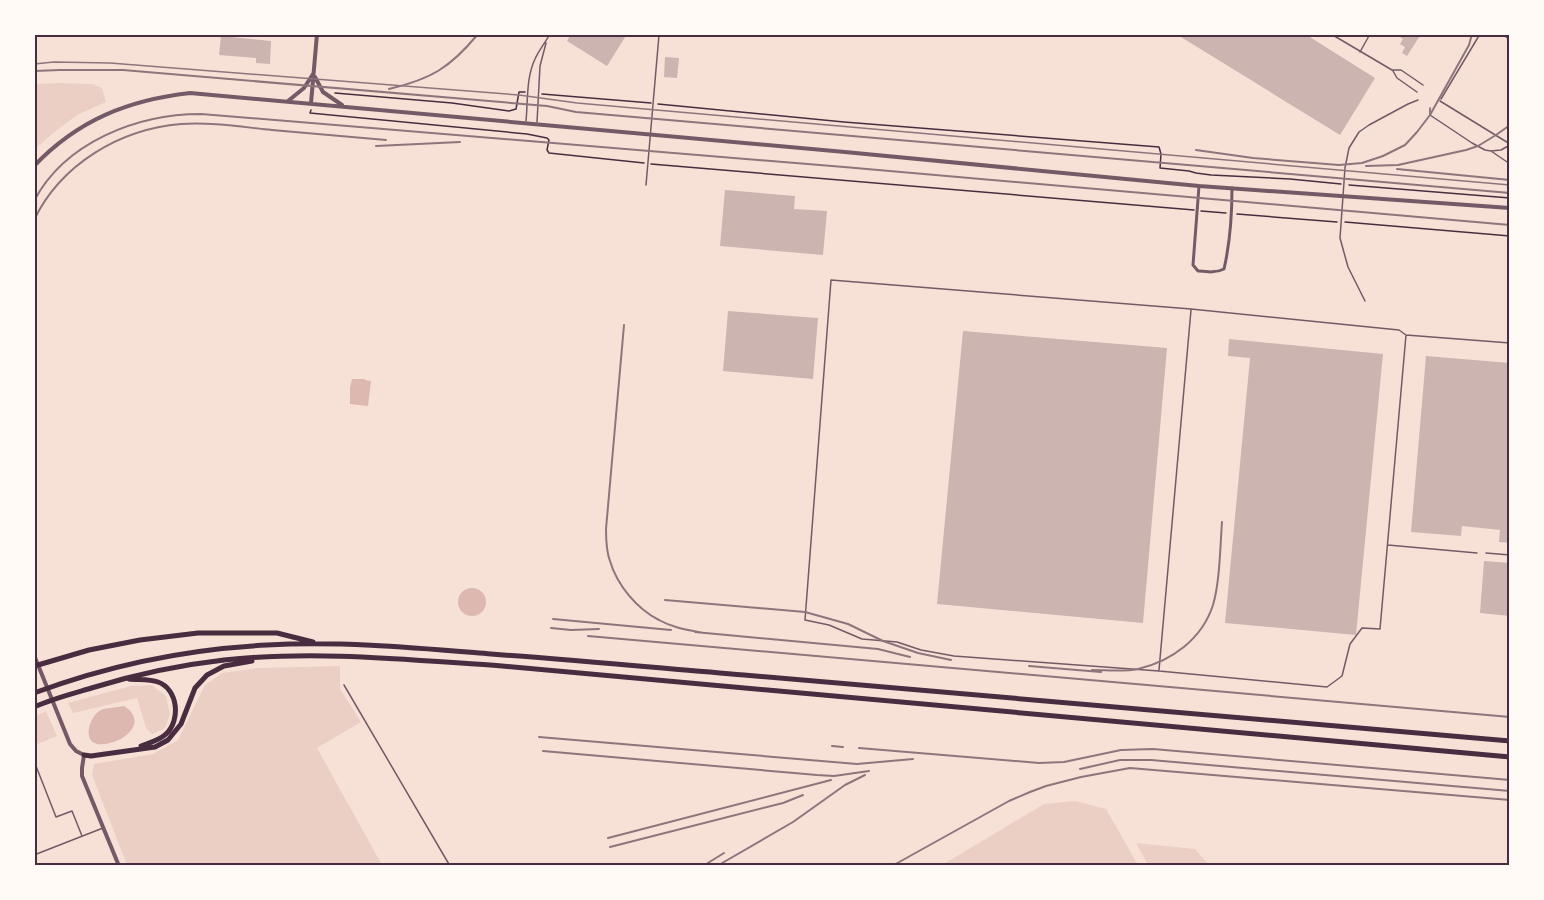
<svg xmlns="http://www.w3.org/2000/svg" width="1544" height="900" viewBox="0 0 1544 900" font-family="'Exo 2',sans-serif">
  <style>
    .green { fill: #ebcfc5 }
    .water { fill: #dcb8b0 }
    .building { fill: #ccb4b1 }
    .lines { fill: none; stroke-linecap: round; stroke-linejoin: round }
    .path { stroke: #4a2c40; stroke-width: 1.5 }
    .service { stroke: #755966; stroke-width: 1.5 }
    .minor { stroke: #755966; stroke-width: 3 }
    .tertiary { stroke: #755966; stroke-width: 4 }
    .trunk { stroke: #4a2c40; stroke-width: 5 }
    .tram { stroke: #8f747c; stroke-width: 1.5 }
    .rail { stroke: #8f747c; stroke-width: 2 }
    .neatline { fill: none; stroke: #4a2c40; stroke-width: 2 }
  </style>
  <rect width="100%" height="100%" fill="#f7e1d7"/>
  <path class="green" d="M57,83L92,84L102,88L106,102L77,115L52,134L35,149V84Z
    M340,666V689L361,722L317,748L382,865H127L92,775L94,764L153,754L178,740L205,685L222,673L258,668Z
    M152,685L166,696L170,714L165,728L152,734L146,728L137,698L73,713L68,703L131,686Z
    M46,711L57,736L35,745V716Z
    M1075,801L1106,809L1138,865H942L1044,804Z
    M1136,843L1195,849L1209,865H1148Z"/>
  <path class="water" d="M352,379H365V380L371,381L368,406L350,404V388Z
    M458 602a14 14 0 1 1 28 0a14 14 0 1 1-28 0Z
    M124,706C152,724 118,747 98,744C81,742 90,715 101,710C107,707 117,708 124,706Z"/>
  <path class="building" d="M571,34H627L607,66L567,41Z
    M1176,34H1305L1375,78L1340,135Z
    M1396,34H1421L1407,56L1402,53L1405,47L1400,44L1403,39Z
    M221,36L271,41L270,64L256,63V58L219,55Z
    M665,57L679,58L677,78L664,77Z
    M725,190L795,196L794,209L827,211L823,255L720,246Z
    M728,311L818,318L813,379L723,371Z
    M963,331L1167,348L1143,623L937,604Z
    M1229,339L1383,354L1356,635L1225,623L1250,358L1228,356Z
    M1426,356L1510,363V543L1499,542L1500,530L1462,526L1461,536L1411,532Z
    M1484,561L1510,563V616L1480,613Z"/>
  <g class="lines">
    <path class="path" d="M335,93L452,103L509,111L516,109L519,92H525
      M542,94L651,103
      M658,104L844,122L1159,147L1161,154L1160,168L1189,171L1196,173L1211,175L1290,179L1341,184
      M311,110L310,113L527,134L547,138L549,140L547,150L549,153L644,163
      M651,164L1194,210
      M1349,185L1510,198
      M1201,211L1226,213
      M1237,214L1337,222
      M1345,222L1510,236"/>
    <path class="service" d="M1331,34L1392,70H1401L1423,85
      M1502,34L1510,40
      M1360,52L1370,34
      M1393,71L1397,78L1417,92
      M1441,99L1480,34
      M1440,101L1510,144
      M1430,108V115L1472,143L1485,150L1491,151L1510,164
      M526,121C528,101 526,78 535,59C539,50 545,43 550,34
      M537,122L540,66L546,43
      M1491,151L1501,150L1510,145
      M646,185L659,35
      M1365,301L1348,267L1340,238L1345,168L1349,148L1359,132L1369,125L1408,104L1418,100
      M1406,335L1380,629L1362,628L1350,644L1342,676L1327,687L1159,671L954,656L921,650L897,642L862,639L829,625L805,620L831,280L1191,309L1399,330L1406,335L1510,343
      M1388,545L1477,553
      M1486,553L1510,555
      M1159,670L1191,310
      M344,685L450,866
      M34,766H36L56,817L72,811L82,836
      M34,855L103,828"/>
    <path class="minor" d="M1199,186L1193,265L1198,271C1208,272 1216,273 1224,269C1230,243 1232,215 1232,188"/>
    <path class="tertiary" d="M315,77L323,92L342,105
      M288,101L304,88L313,74
      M311,103L317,34
      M34,166C78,120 128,100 190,93L845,152L1199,186L1510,208
      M34,655L70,744L76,751L84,755L82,768V776L119,866"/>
    <path class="trunk" d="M38,665L89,650L140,640L198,633H277L313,642
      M129,679C138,680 150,679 158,682C178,689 181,720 166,734C160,740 149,743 141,746
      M34,693C109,665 188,649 267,645C342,641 417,648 491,654C575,660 660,668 744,675C999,696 1254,719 1510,741
      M34,707C54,698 75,693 95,687C137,674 180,665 224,660C316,650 410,660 502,666L1510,757
      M84,755L91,756L155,747L168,740L181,724L195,688L207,675L224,666L252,661"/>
    <path class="tram" d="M34,64L54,62L110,63L519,95L577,103L1510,185"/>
    <path class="rail" d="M34,71L60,70H123L547,106L576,112L1510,193
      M389,89C431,79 450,68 478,34
      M376,146L460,142
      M1196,150L1253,158L1339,165L1362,163L1383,156L1405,145L1417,132L1430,115L1469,45L1472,34
      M1366,166L1398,165L1466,150L1478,146L1496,135L1510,125
      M1397,169L1510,180
      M34,201C65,142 137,114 201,114L844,167L1510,225
      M34,220C61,164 120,129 181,124C211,122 242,127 272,130C310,133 348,137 386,140
      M624,325L606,529C606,539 606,551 610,561C617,585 637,609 659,620C673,628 689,630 704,633
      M665,600L805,612L848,624L883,641L918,653L951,660
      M553,619L671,630
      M551,628L571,630L599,629
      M695,632L878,649L910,657
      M588,636L1510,717
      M1029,666L1101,672
      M1092,670C1107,670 1124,672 1138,669C1172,661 1202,639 1213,605C1220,581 1220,548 1222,522
      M539,737L857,764L913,759
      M832,746L843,747
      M859,748L1039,763L1064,762L1121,750L1153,749L1510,780
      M543,751L817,775L834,776L869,771
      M1080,769L1120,760H1151L1510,791
      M608,838L831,780
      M610,847L783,803L803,795
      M703,866L724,853
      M717,866L793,822L845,785L865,775
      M892,866L1009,801L1030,792L1046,786L1081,777L1130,768L1510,800"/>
  </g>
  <rect width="1544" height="900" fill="none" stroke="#fffaf5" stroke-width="72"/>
  <rect x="36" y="36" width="1472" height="828" class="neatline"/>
</svg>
